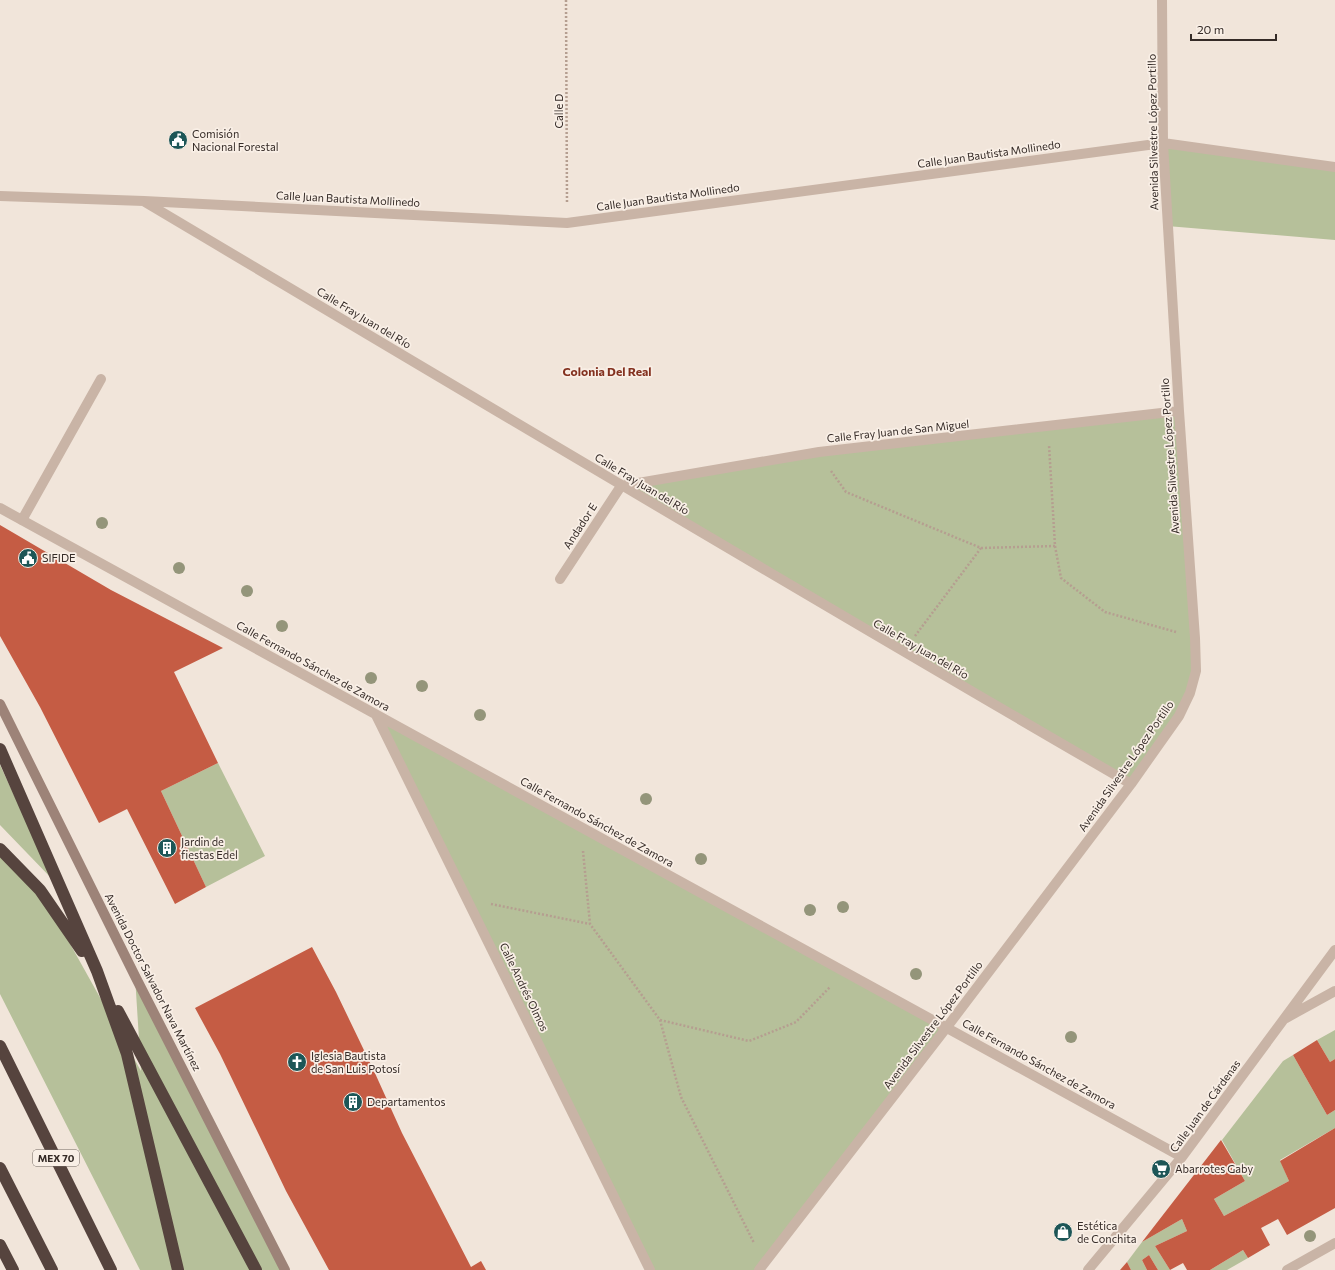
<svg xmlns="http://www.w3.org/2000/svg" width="1335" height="1270" viewBox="0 0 1335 1270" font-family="Commissioner,sans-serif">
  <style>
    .green { fill: #b6c09a }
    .building { fill: #c55c44 }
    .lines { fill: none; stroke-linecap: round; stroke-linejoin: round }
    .path { stroke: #b59e90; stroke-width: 2.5; stroke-dasharray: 2 2; stroke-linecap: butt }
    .service { stroke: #c9b4a6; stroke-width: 10 }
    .pedestrian { stroke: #c9b4a6; stroke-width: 10 }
    .minor { stroke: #c9b4a6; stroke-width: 10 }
    .secondary { stroke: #9d8378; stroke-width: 10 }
    .motorway { stroke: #56443e; stroke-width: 12 }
    .tree { fill: #94957a }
    .labels { text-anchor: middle; stroke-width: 3.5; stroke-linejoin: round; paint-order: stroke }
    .shield { fill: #f9efe6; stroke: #706660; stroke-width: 1 }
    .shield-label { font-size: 10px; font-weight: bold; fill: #352b27 }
    .street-label { font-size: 11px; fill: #352b27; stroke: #f9efe6 }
    .poi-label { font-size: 11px; fill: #352b27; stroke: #f9efe6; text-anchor: start }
    .neighbourhood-label { font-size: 12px; font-weight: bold; fill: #843220; stroke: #f9efe6 }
  </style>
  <rect width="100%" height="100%" fill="#f1e5da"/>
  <path class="green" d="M1163,144L1335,167V240L1167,226Z
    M1179,411L1195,638L1190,693L1131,784L621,486L819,452Z
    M376,715L947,1027L759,1270H650Z
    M218,763L265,856L206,887L161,791Z
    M0,765L54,881L0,825Z
    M0,849L40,890L141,1071L135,976L285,1270H140L0,994Z
    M1335,1030V1059L1330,1062L1317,1040Z
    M1293,1055L1327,1115L1335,1110V1128L1280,1160L1289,1181L1224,1216L1214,1199L1245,1181L1222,1140L1283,1061Z
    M1182,1219L1187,1231L1155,1246L1170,1270H1158L1149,1255L1142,1260L1147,1270H1131L1127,1262L1142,1242Z
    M1243,1250L1248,1258L1227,1270H1210Z"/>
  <path class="building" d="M0,525L111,590L223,648L174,672L218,763L161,791L206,887L175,904L127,809L99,823L40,707L0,636Z
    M312,947L336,992L374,1071L402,1133L471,1267L481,1261L486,1270H329L286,1191L220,1054L195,1008Z
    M1317,1040L1330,1062L1335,1059V1110L1327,1115L1293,1055Z
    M1335,1128V1208L1287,1235L1278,1219L1261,1228L1270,1245L1248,1258L1243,1250L1210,1270H1187L1183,1263L1170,1270L1155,1246L1187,1231L1182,1219L1142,1242L1221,1140L1245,1181L1214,1199L1224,1216L1289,1181L1280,1161Z
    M1149,1255L1158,1270H1147L1142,1260Z
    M1127,1262L1131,1270H1120Z"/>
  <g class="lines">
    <path class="path" d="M566,0L567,203
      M831,471L846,492L981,548L1055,546L1049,445
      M1055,546L1061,578L1105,612L1176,632
      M915,636L981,548
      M583,851L590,924L660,1020L681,1097L754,1243
      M491,904L590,924
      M660,1020L749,1041L796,1022L830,987"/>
    <path class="service" d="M22,520L101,379"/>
    <path class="pedestrian" d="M560,579L621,486"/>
    <path class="minor" d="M0,196L144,201L567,223L1163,143L1335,167
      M145,202C473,397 801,593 1131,784
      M621,486L819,452L1179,411
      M0,508L1182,1157
      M376,715L650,1270
      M1286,1018L1335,991
      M759,1270L947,1027L1131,784L1179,716L1190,693L1196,671L1195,638L1179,411L1163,143L1162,0
      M1088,1270L1182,1157L1335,950
      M1287,1270L1335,1243"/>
    <path class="secondary" d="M0,704L135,976L285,1270"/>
    <path class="motorway" d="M0,749L97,971L127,1054L178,1270
      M0,849L40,890L82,951
      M118,1011L256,1270
      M0,1046L111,1270
      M0,1168L52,1270
      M0,1245L13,1270"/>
  </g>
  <g class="tree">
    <circle cx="102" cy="523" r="6"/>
    <circle cx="179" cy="568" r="6"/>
    <circle cx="247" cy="591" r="6"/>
    <circle cx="282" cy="626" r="6"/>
    <circle cx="371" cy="678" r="6"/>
    <circle cx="422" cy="686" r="6"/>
    <circle cx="480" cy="715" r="6"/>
    <circle cx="646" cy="799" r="6"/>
    <circle cx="701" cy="859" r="6"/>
    <circle cx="843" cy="907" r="6"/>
    <circle cx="810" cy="910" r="6"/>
    <circle cx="916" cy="974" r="6"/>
    <circle cx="1071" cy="1037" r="6"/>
    <circle cx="1310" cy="1236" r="6"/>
  </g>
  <defs>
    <symbol id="civic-disc" viewBox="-11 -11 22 22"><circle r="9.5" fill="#1d5657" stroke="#f9efe6"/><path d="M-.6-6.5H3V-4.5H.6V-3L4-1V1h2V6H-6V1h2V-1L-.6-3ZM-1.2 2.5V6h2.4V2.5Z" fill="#fff"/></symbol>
    <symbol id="building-disc" viewBox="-11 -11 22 22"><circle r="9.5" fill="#1d5657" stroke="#f9efe6"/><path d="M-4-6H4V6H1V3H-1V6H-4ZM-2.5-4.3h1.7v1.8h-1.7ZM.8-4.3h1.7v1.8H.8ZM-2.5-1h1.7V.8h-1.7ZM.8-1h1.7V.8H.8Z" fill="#fff"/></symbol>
    <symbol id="church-disc" viewBox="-11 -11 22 22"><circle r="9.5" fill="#1d5657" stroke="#f9efe6"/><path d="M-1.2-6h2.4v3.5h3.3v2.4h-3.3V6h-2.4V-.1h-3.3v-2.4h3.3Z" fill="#fff"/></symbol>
    <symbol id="supermarket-disc" viewBox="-11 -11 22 22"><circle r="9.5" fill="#1d5657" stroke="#f9efe6"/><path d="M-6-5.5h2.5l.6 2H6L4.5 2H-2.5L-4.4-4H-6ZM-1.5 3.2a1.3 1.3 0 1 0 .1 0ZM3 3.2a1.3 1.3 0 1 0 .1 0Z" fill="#fff"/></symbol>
    <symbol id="shop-disc" viewBox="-11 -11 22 22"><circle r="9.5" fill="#1d5657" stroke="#f9efe6"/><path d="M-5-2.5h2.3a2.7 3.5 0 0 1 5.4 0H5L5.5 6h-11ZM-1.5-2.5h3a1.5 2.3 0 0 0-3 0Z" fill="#fff"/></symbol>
  </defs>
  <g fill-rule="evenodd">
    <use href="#civic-disc" x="167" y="129" width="22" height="22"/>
    <use href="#civic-disc" x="17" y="547" width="22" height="22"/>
    <use href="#building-disc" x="156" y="837" width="22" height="22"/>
    <use href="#church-disc" x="286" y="1051" width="22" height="22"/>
    <use href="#building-disc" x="342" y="1091" width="22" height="22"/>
    <use href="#supermarket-disc" x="1150" y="1158" width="22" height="22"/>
    <use href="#shop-disc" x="1052" y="1221" width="22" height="22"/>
  </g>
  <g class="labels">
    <rect class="shield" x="33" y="1150" width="46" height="16" rx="3"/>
    <g class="shield-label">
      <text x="56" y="1162">MEX 70</text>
    </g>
    <g class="street-label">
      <text transform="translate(559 111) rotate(-90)" y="4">Calle D</text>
      <text transform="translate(1153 132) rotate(-91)" y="4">Avenida Silvestre López Portillo</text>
      <text transform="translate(989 154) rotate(-8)" y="4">Calle Juan Bautista Mollinedo</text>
      <text transform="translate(668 197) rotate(-8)" y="4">Calle Juan Bautista Mollinedo</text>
      <text transform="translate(348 199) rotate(3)" y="4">Calle Juan Bautista Mollinedo</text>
      <text transform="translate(364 318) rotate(31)" y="4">Calle Fray Juan del Río</text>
      <text transform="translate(898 431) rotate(-6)" y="4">Calle Fray Juan de San Miguel</text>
      <text transform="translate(1170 456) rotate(-94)" y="4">Avenida Silvestre López Portillo</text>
      <text transform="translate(642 484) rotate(31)" y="4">Calle Fray Juan del Río</text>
      <text transform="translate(580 526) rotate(-57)" y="4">Andador E</text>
      <text transform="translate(921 649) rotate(30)" y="4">Calle Fray Juan del Río</text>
      <text transform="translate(313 666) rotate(29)" y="4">Calle Fernando Sánchez de Zamora</text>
      <text transform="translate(1126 766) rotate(-55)" y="4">Avenida Silvestre López Portillo</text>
      <text transform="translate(597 822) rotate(29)" y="4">Calle Fernando Sánchez de Zamora</text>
      <text transform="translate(153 982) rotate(63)" y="4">Avenida Doctor Salvador Nava Martínez</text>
      <text transform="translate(524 987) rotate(64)" y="4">Calle Andrés Olmos</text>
      <text transform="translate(933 1025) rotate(-53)" y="4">Avenida Silvestre López Portillo</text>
      <text transform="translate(1039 1064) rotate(29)" y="4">Calle Fernando Sánchez de Zamora</text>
      <text transform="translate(1205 1106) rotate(-54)" y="4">Calle Juan de Cárdenas</text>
    </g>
    <g class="poi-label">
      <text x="192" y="138">Comisión<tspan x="192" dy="13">Nacional Forestal</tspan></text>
      <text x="42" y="562">SIFIDE</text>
      <text x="181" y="846">Jardin de<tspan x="181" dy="13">fiestas Edel</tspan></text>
      <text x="311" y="1060">Iglesia Bautista<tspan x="311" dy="13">de San Luis Potosí</tspan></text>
      <text x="367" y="1106">Departamentos</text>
      <text x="1175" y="1173">Abarrotes Gaby</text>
      <text x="1077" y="1230">Estética<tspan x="1077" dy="13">de Conchita</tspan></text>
    </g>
    <g class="neighbourhood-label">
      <text x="607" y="376">Colonia Del Real</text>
    </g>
  </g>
  <path d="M1191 34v6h85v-6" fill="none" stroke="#352b27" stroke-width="2"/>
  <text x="1197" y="34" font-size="12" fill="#352b27" stroke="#f9efe6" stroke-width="3" paint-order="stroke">20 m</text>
</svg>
